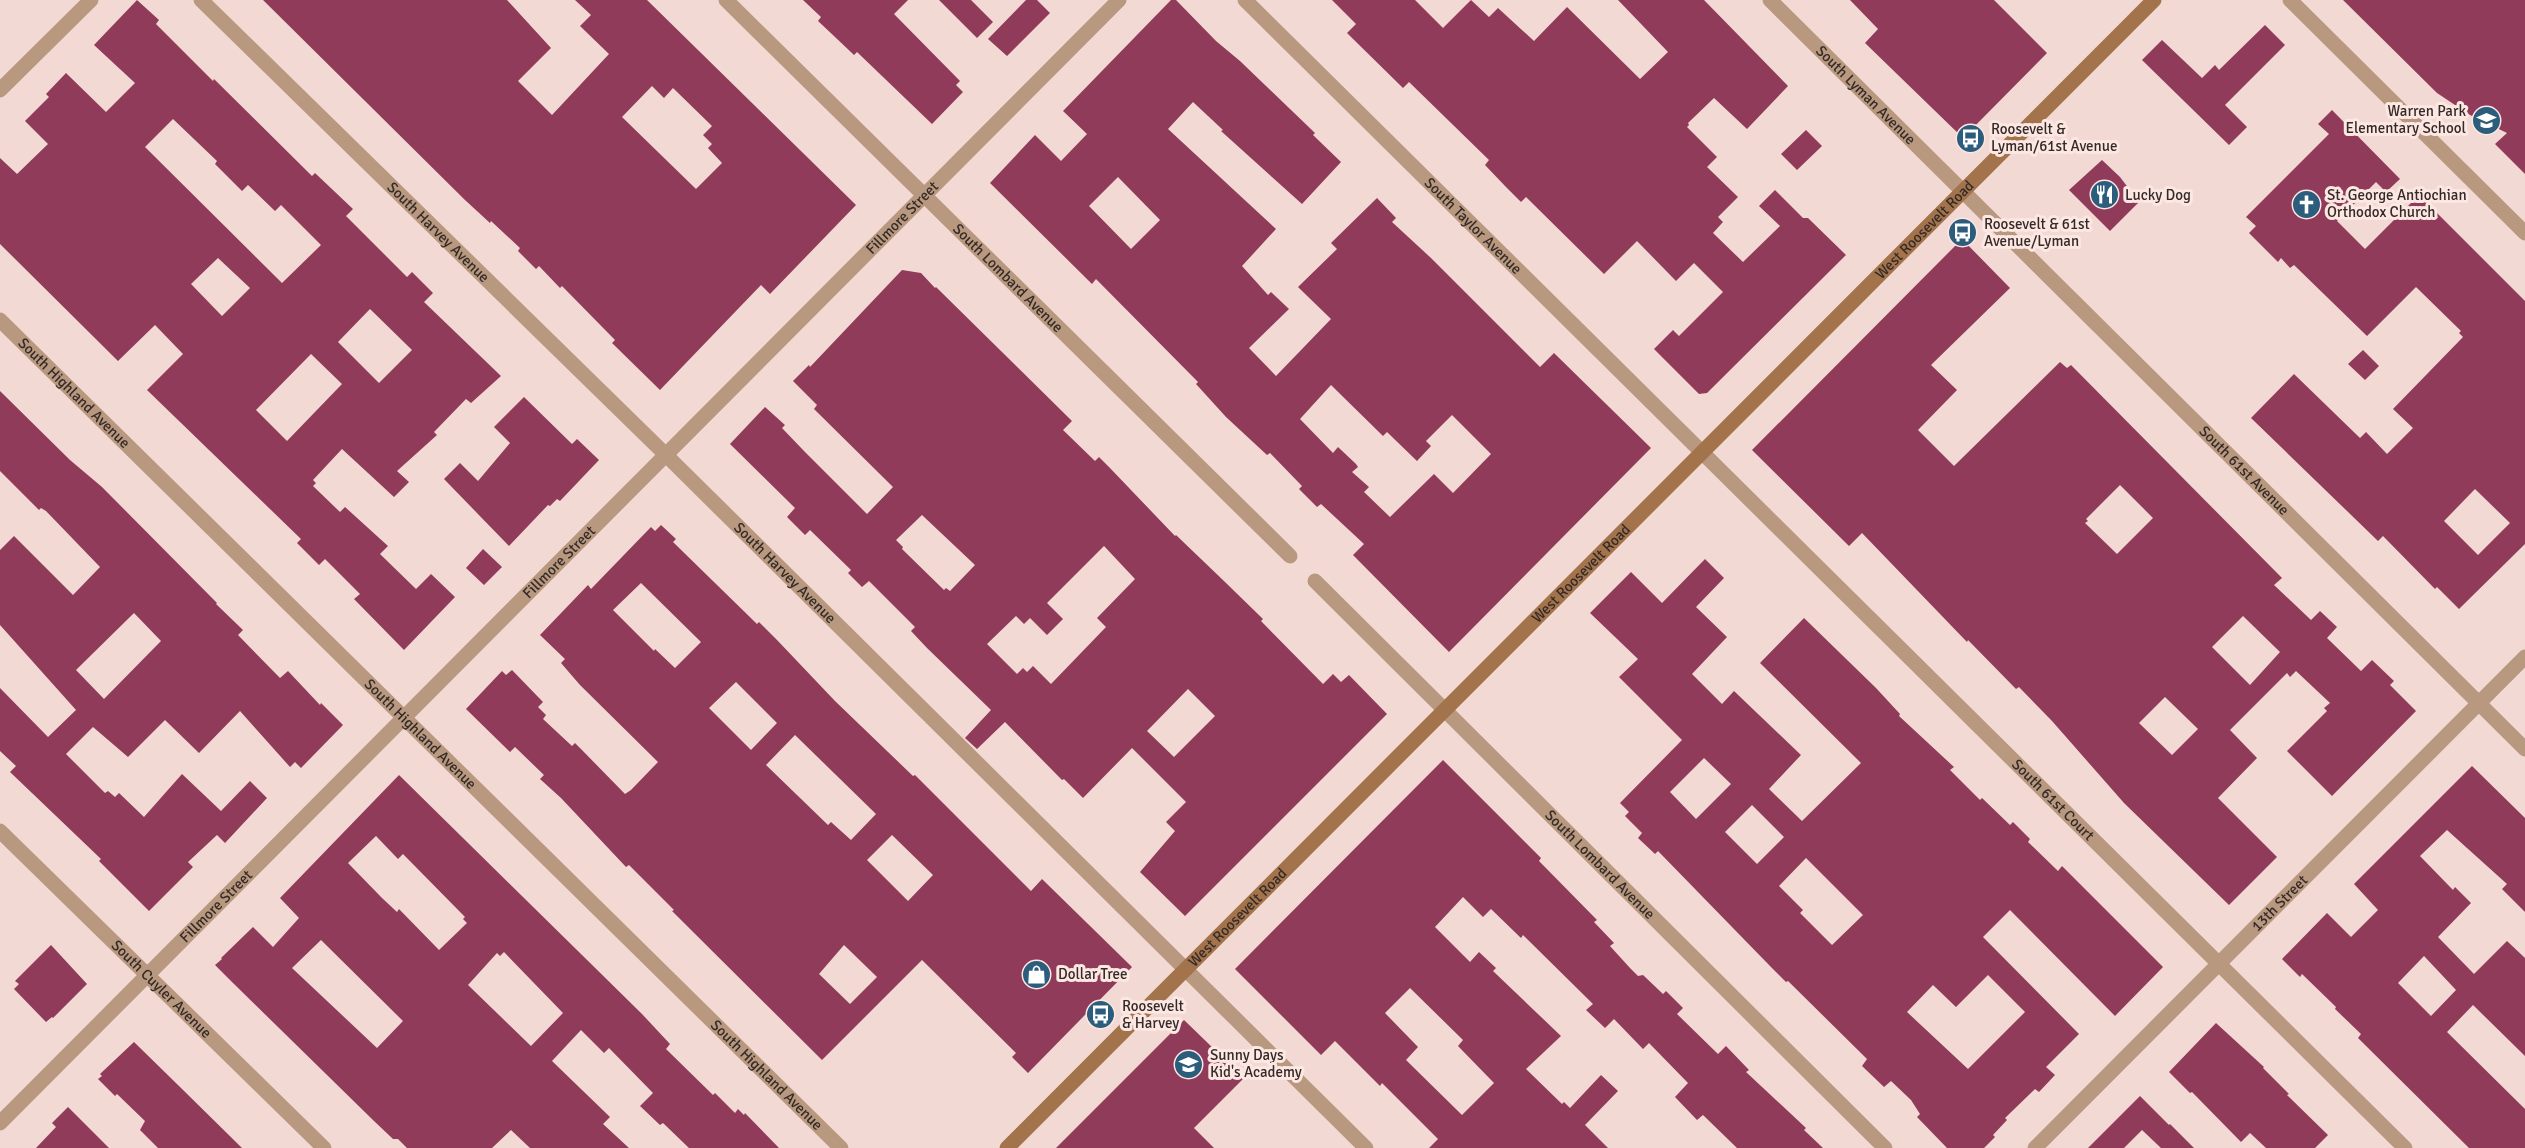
<svg xmlns="http://www.w3.org/2000/svg" width="2525" height="1148" viewBox="0 0 2525 1148" font-family="Signika,sans-serif">
  <style>
    .building { fill: #903b5a; fill-rule: evenodd }
    .lines { fill: none; stroke-linecap: round; stroke-linejoin: round }
    .street { stroke: #b8987e; stroke-width: 15 }
    .secondary { stroke: #a3744c; stroke-width: 15 }
    .labels { text-anchor: middle; stroke-width: 6; stroke-linejoin: round; paint-order: stroke }
    .street-label { font-size: 15px; fill: #342a28; stroke: #fce7e3 }
    .poi-label { font-size: 15px; fill: #342a28; stroke: #fce7e3; text-anchor: start }
  </style>
  <rect width="100%" height="100%" fill="#f3d9d4"/>
  <path class="building" d="M137,0L159,20L156,24L213,81L214,79L312,176L315,173L353,209L346,216L407,277L412,272L433,293L424,302L501,376L471,403L466,399L434,432L437,435L397,471L409,482L394,497L342,449L313,480L316,483L313,486L340,512L345,507L388,546L380,554L416,589L431,574L455,597L404,650L354,599L360,594L325,559L319,565L297,543L301,539L147,390L183,354L155,325L118,361L0,244V158L17,174L48,144L25,121L49,97L46,94L66,73L106,112L135,83L94,45ZM173,119L217,161L215,164L242,191L248,185L275,211L281,205L321,245L282,283L145,147ZM218,258L250,288L222,316L191,284ZM370,309L412,350L379,383L338,342ZM311,354L342,384L287,441L256,410Z
    M263,0H507L551,48L518,81L552,115L609,54L580,26L591,15L575,0H647L856,205L770,294L761,285L660,390L612,343L615,340L562,286L560,288L539,266L536,269L518,251L520,248L491,221L490,223L465,200ZM652,86L664,98L673,88L712,126L703,135L712,144L708,148L722,163L696,189L622,117Z
    M803,0H908L894,14L960,81L956,85L963,92L932,124L857,52L854,55L835,37L818,21L821,17Z
    M939,0H971L993,22L977,38Z
    M1026,0H1037L1050,13L1007,56L988,39Z
    M1171,0H1176L1216,41L1240,61L1315,133L1313,135L1341,162L1302,204L1221,131L1223,130L1193,102L1168,129L1276,229L1242,266L1268,295L1271,292L1289,309L1249,348L1276,376L1331,319L1298,287L1337,249L1331,243L1377,198L1396,218L1392,222L1431,258L1540,367L1554,353L1651,448L1449,652L1353,555L1364,544L1321,504L1317,507L1299,489L1302,486L1270,453L1267,455L1226,417L1196,384L1198,382L1096,279L1092,284L990,183L1035,135L1061,161L1087,134L1063,111ZM1118,177L1160,220L1131,249L1089,206ZM1331,385L1383,436L1387,432L1417,461L1431,446L1426,441L1452,415L1491,454L1453,493L1434,474L1390,517L1364,492L1369,487L1352,472L1358,467L1356,464L1338,447L1333,453L1300,419Z
    M1332,0H1415L1443,28L1471,0L1489,17L1498,8L1534,41L1567,7L1640,79L1668,52L1618,0H1704L1788,86L1747,129L1714,98L1688,123L1689,125L1687,127L1717,157L1707,167L1738,197L1718,217L1723,222L1713,233L1743,262L1780,226L1759,206L1775,190L1803,218H1808L1846,255L1707,393L1699,394L1654,349L1673,330L1679,336L1723,292L1694,263L1676,281L1637,241L1604,274L1526,197L1521,202L1505,186L1485,165L1489,160L1409,82L1403,88L1347,33L1356,24Z
    M1850,0H1994L2047,53L1963,138L1865,43L1878,29Z
    M2343,0H2525V174L2495,144L2507,133L2470,115L2437,93Z
    M2265,25L2285,45L2225,105L2247,127L2229,145L2142,60L2162,40L2202,78L2215,65L2219,70Z
    M2332,110L2400,179L2386,192L2376,182L2337,221L2365,249L2412,202H2429L2438,214L2525,301V544L2459,609L2437,587L2435,589L2383,536L2378,541L2251,418L2294,374L2360,438L2366,432L2387,454L2413,428L2393,409L2463,337L2459,333L2461,331L2416,287L2367,336L2294,265L2290,268L2281,258L2278,262L2249,233L2256,226L2246,217L2329,134L2318,124ZM2475,489L2510,523L2478,555L2444,521Z
    M1806,130L1822,146L1797,170L1781,154Z
    M2102,160L2120,177L2139,202L2110,231L2069,190Z
    M1962,239L2010,288L1931,365L1957,390L1918,430L1954,466L2060,362L2067,368L2071,365L2282,578L2274,585L2311,620L2320,611L2337,627L2327,638L2361,671L2372,660L2394,681L2390,685L2416,711L2332,796L2287,751L2327,711L2324,708L2330,703L2296,671L2290,677L2287,673L2230,730L2257,758L2218,798L2277,857L2229,905L2124,803L2052,721L2019,687L2016,689L1968,640L1967,642L1862,533L1849,546L1752,450ZM2120,485L2153,518L2117,554L2085,523L2088,521L2086,519ZM2243,616L2280,652L2250,685L2212,647ZM2165,697L2198,729L2172,755L2139,723Z
    M902,270L921,273L935,288L936,287L1072,421L1063,430L1095,461L1099,457L1109,467L1175,536L1176,535L1225,582L1263,619L1261,621L1323,684L1333,674L1341,682L1349,675L1387,714L1185,916L1140,872L1175,831L1166,822L1186,802L1132,748L1083,798L1064,779L1062,780L1005,722L977,749L965,738L991,710L927,648L911,631L915,627L869,581L862,587L848,573L851,570L810,530L805,535L787,517L795,508L730,444L765,407L785,425L782,428L805,452L867,514L893,487L814,409L817,405L793,381L809,365L810,367ZM922,515L975,565L950,591L946,588L944,590L902,549L903,547L896,540ZM1104,546L1135,579L1097,618L1106,627L1051,684L1033,666L1027,672L1023,668L1017,674L987,644L1016,616L1024,624L1030,618L1047,635L1063,619L1047,603ZM1188,689L1215,716L1174,757L1147,731Z
    M2363,350L2379,366L2365,380L2348,364Z
    M0,391L70,460L102,487L217,603L216,604L243,630L238,635L280,678L288,671L320,705L321,703L343,725L301,768L295,762L290,767L240,711L199,753L165,720L128,757L93,727L66,754L105,793L108,791L115,797L119,793L144,817L182,774L221,811L250,781L267,798L225,843L217,835L188,862L193,867L149,911L99,861L101,859L10,772L16,766L0,751V688L48,737L76,710L0,625V550L14,536L73,595L100,567L46,511L41,508L39,510L0,471ZM134,613L161,641L104,699L76,670Z
    M524,397L572,444L577,439L599,460L560,501L557,499L550,506L548,505L509,546L444,479L460,463L478,481L510,443L494,427Z
    M661,525L676,539L673,542L757,624L759,622L778,641L835,701L913,776L915,775L1031,891L1042,879L1132,967L1028,1073L1012,1057L1016,1053L922,960L822,1060L672,911L674,910L629,865L626,867L561,798L540,779L544,775L515,747L510,752L466,709L502,671L506,675L512,670L543,702L538,707L546,715L543,719L572,746L575,743L582,750L625,794L631,790L658,762L580,685L561,663L565,659L540,635L588,585L591,589L651,527L655,531ZM641,583L701,642L675,668L655,649L654,651L613,610ZM736,682L777,723L751,750L709,708ZM795,735L876,814L851,840L831,822L828,825L766,765ZM892,835L933,875L908,901L867,860ZM844,945L877,977L850,1004L819,974Z
    M483,549L502,567L484,585L466,568Z
    M1705,559L1724,578L1696,607L1727,637L1692,674L1722,704L1734,691L1801,755L1769,789L1802,821L1861,763L1760,663L1804,618L1876,688L1900,714L1899,716L1954,767L1950,770L1980,800L1982,798L2010,825L2013,822L2030,839L2028,842L2058,871L2062,866L2163,967L2115,1016L2010,910L1983,937L2079,1034L2046,1067L2055,1075L2039,1092L2035,1089L2005,1118L2007,1120L1993,1135L1995,1137L1984,1148H1947L1917,1117L1920,1114L1911,1100L1891,1081L1884,1087L1862,1066L1867,1059L1788,981L1786,982L1770,966L1658,851L1655,854L1638,838L1642,833L1625,816L1629,812L1620,803L1682,740L1619,677L1638,659L1590,613L1631,572L1662,603ZM1704,758L1731,784L1696,819L1670,792ZM1752,805L1784,837L1757,864L1725,832ZM1806,858L1863,915L1832,945L1800,913L1803,910L1779,886ZM1988,975L2025,1012L1968,1069L1907,1012L1933,985L1956,1007Z
    M1443,760L1541,858L1539,861L1597,920L1594,922L1614,943L1610,946L1630,968L1638,976L1643,975L1663,994L1666,991L1683,1008L1677,1014L1718,1054L1726,1046L1749,1070L1746,1072L1806,1128L1804,1130L1823,1148H1737L1703,1115L1697,1120L1675,1097L1688,1083L1649,1043L1643,1049L1614,1019L1605,1028L1586,1010L1593,1004L1523,935L1521,938L1491,909L1483,917L1463,897L1435,927L1470,962L1479,952L1496,968L1493,971L1561,1036L1526,1069L1562,1104L1564,1102L1570,1108L1601,1075L1618,1091L1585,1125L1608,1148H1429L1438,1139L1382,1083L1380,1086L1335,1041L1321,1055L1235,969ZM1410,988L1463,1040L1458,1046L1494,1083L1462,1115L1406,1060L1418,1047L1385,1013Z
    M2472,766L2525,818V912L2502,889L2507,884L2447,830L2420,856L2453,890L2455,887L2471,903L2438,937L2474,974L2507,941L2525,958V1056L2473,1005L2447,1032L2525,1109V1148H2469L2358,1038L2361,1034L2335,1009L2336,1007L2302,974L2300,977L2282,959L2327,913L2351,937L2378,910L2354,884ZM2424,956L2456,990L2431,1016L2398,983Z
    M399,775L642,1014L670,1044L666,1049L713,1095L715,1093L735,1113L738,1109L744,1115L745,1113L779,1148H689L663,1123L660,1125L640,1106L653,1093L609,1048L604,1053L581,1030L552,1061L610,1117L603,1124L629,1148H530L511,1130L492,1148H407L398,1139H393L374,1121L232,982L215,965L222,959L221,958L253,927L273,947L299,918L280,898ZM376,836L398,859L403,854L465,917L463,919L467,923L439,950L399,909L397,912L382,898L348,863ZM321,940L403,1021L377,1048L292,968ZM504,952L563,1013L531,1046L468,985L497,953L500,956Z
    M51,945L87,984L53,1018L52,1017L46,1022L14,989L19,984L15,981Z
    M1184,1020L1244,1078L1194,1128L1214,1148H1056Z
    M2216,1023L2264,1067L2263,1068L2289,1094L2287,1095L2328,1135L2315,1148H2266L2250,1133L2241,1142L2192,1092L2190,1093L2169,1072Z
    M134,1042L179,1086L242,1148H158L140,1130L145,1121L117,1094L115,1096L98,1079L102,1076L100,1074Z
    M2140,1096L2169,1125L2170,1124L2194,1148H2161L2142,1130L2124,1148H2088Z
    M68,1107L109,1148H36L56,1127L52,1123Z"/>
  <g class="lines">
    <g class="street">
      <path id="s1" d="M201,0L666,455L1366,1148"/>
      <path id="s2" d="M726,0L1290,556"/>
      <path id="s3" d="M1245,0L2405,1148"/>
      <path id="s4" d="M1770,0L2525,749"/>
      <path d="M2290,0L2525,233"/>
      <path d="M0,90L91,0"/>
      <path id="s5" d="M0,320L841,1148"/>
      <path id="s6" d="M1315,581L1885,1148"/>
      <path id="s7" d="M0,831L324,1148"/>
      <path id="s8" d="M0,1123L1119,0"/>
      <path id="s9" d="M2035,1148L2525,657"/>
    </g>
    <path class="secondary" id="s10" d="M1007,1148L2154,0"/>
  </g>
  <defs>
    <symbol id="school-disc" viewBox="-11 -11 22 22"><circle r="9.5" fill="#2d5d7c" stroke="#fce7e3"/><path d="M0-5L7-2L0 1L-7-2ZM-4 1L0 2.5L4 1V4Q0 6-4 4Z" fill="#fff"/></symbol>
    <symbol id="bus-disc" viewBox="-11 -11 22 22"><circle r="9.5" fill="#2d5d7c" stroke="#fce7e3"/><path d="M-5-6H5V4H4V6H2V4H-2V6H-4V4H-5ZM-3.5-4V0h7V-4ZM-3.5 1.2v1.5H-2V1.2ZM2 1.2v1.5H3.5V1.2Z" fill="#fff"/></symbol>
    <symbol id="restaurant-disc" viewBox="-11 -11 22 22"><circle r="9.5" fill="#2d5d7c" stroke="#fce7e3"/><path d="M-5-6h1v4h1v-4h1v4h1v-4h1v5L-1.5 .5V6h-2V.5L-5-1ZM5-6V6H3V1.5H1.5Q1.5-4 5-6Z" fill="#fff"/></symbol>
    <symbol id="church-disc" viewBox="-11 -11 22 22"><circle r="9.5" fill="#2d5d7c" stroke="#fce7e3"/><path d="M-1.2-6h2.4v3.5h3.3v2.4h-3.3V6h-2.4V-.1h-3.3v-2.4h3.3Z" fill="#fff"/></symbol>
    <symbol id="shop-disc" viewBox="-11 -11 22 22"><circle r="9.5" fill="#2d5d7c" stroke="#fce7e3"/><path d="M-5-2.5h2.3a2.7 3.5 0 0 1 5.4 0H5L5.5 6h-11ZM-1.5-2.5h3a1.5 2.3 0 0 0-3 0Z" fill="#fff"/></symbol>
  </defs>
  <g fill-rule="evenodd">
    <use href="#school-disc" x="2470" y="104" width="33" height="33"/>
    <use href="#bus-disc" x="1954" y="122" width="33" height="33"/>
    <use href="#restaurant-disc" x="2088" y="178" width="33" height="33"/>
    <use href="#church-disc" x="2290" y="188" width="33" height="33"/>
    <use href="#bus-disc" x="1946" y="216" width="33" height="33"/>
    <use href="#shop-disc" x="1020" y="958" width="33" height="33"/>
    <use href="#bus-disc" x="1084" y="998" width="33" height="33"/>
    <use href="#school-disc" x="1172" y="1048" width="33" height="33"/>
  </g>
  <g class="labels">
    <g class="street-label">
      <text dy="5" stroke="none"><textPath href="#s4" startOffset="135">South Lyman Avenue</textPath></text>
      <text dy="5" stroke="none"><textPath href="#s8" startOffset="1278">Fillmore Street</textPath></text>
      <text dy="5" stroke="none"><textPath href="#s3" startOffset="321">South Taylor Avenue</textPath></text>
      <text dy="5" stroke="none"><textPath href="#s10" startOffset="1298">West Roosevelt Road</textPath></text>
      <text dy="5" stroke="none"><textPath href="#s1" startOffset="332">South Harvey Avenue</textPath></text>
      <text dy="5" stroke="none"><textPath href="#s2" startOffset="396">South Lombard Avenue</textPath></text>
      <text dy="5" stroke="none"><textPath href="#s5" startOffset="104">South Highland Avenue</textPath></text>
      <text dy="5" stroke="none"><textPath href="#s4" startOffset="668">South 61st Avenue</textPath></text>
      <text dy="5" stroke="none"><textPath href="#s8" startOffset="792">Fillmore Street</textPath></text>
      <text dy="5" stroke="none"><textPath href="#s1" startOffset="818">South Harvey Avenue</textPath></text>
      <text dy="5" stroke="none"><textPath href="#s10" startOffset="812">West Roosevelt Road</textPath></text>
      <text dy="5" stroke="none"><textPath href="#s5" startOffset="590">South Highland Avenue</textPath></text>
      <text dy="5" stroke="none"><textPath href="#s3" startOffset="1137">South 61st Court</textPath></text>
      <text dy="5" stroke="none"><textPath href="#s6" startOffset="402">South Lombard Avenue</textPath></text>
      <text dy="5" stroke="none"><textPath href="#s9" startOffset="346">13th Street</textPath></text>
      <text dy="5" stroke="none"><textPath href="#s8" startOffset="306">Fillmore Street</textPath></text>
      <text dy="5" stroke="none"><textPath href="#s10" startOffset="326">West Roosevelt Road</textPath></text>
      <text dy="5" stroke="none"><textPath href="#s7" startOffset="226">South Cuyler Avenue</textPath></text>
      <text dy="5" stroke="none"><textPath href="#s5" startOffset="1076">South Highland Avenue</textPath></text>
    </g>
    <g class="poi-label">
      <text x="2466" y="116" text-anchor="end">Warren Park<tspan x="2466" dy="17">Elementary School</tspan></text>
      <text x="1991" y="134">Roosevelt &amp;<tspan x="1991" dy="17">Lyman/61st Avenue</tspan></text>
      <text x="2125" y="200">Lucky Dog</text>
      <text x="2327" y="200">St. George Antiochian<tspan x="2327" dy="17">Orthodox Church</tspan></text>
      <text x="1984" y="229">Roosevelt &amp; 61st<tspan x="1984" dy="17">Avenue/Lyman</tspan></text>
      <text x="1058" y="979">Dollar Tree</text>
      <text x="1122" y="1011">Roosevelt<tspan x="1122" dy="17">&amp; Harvey</tspan></text>
      <text x="1210" y="1060">Sunny Days<tspan x="1210" dy="17">Kid's Academy</tspan></text>
    </g>
  </g>
</svg>
